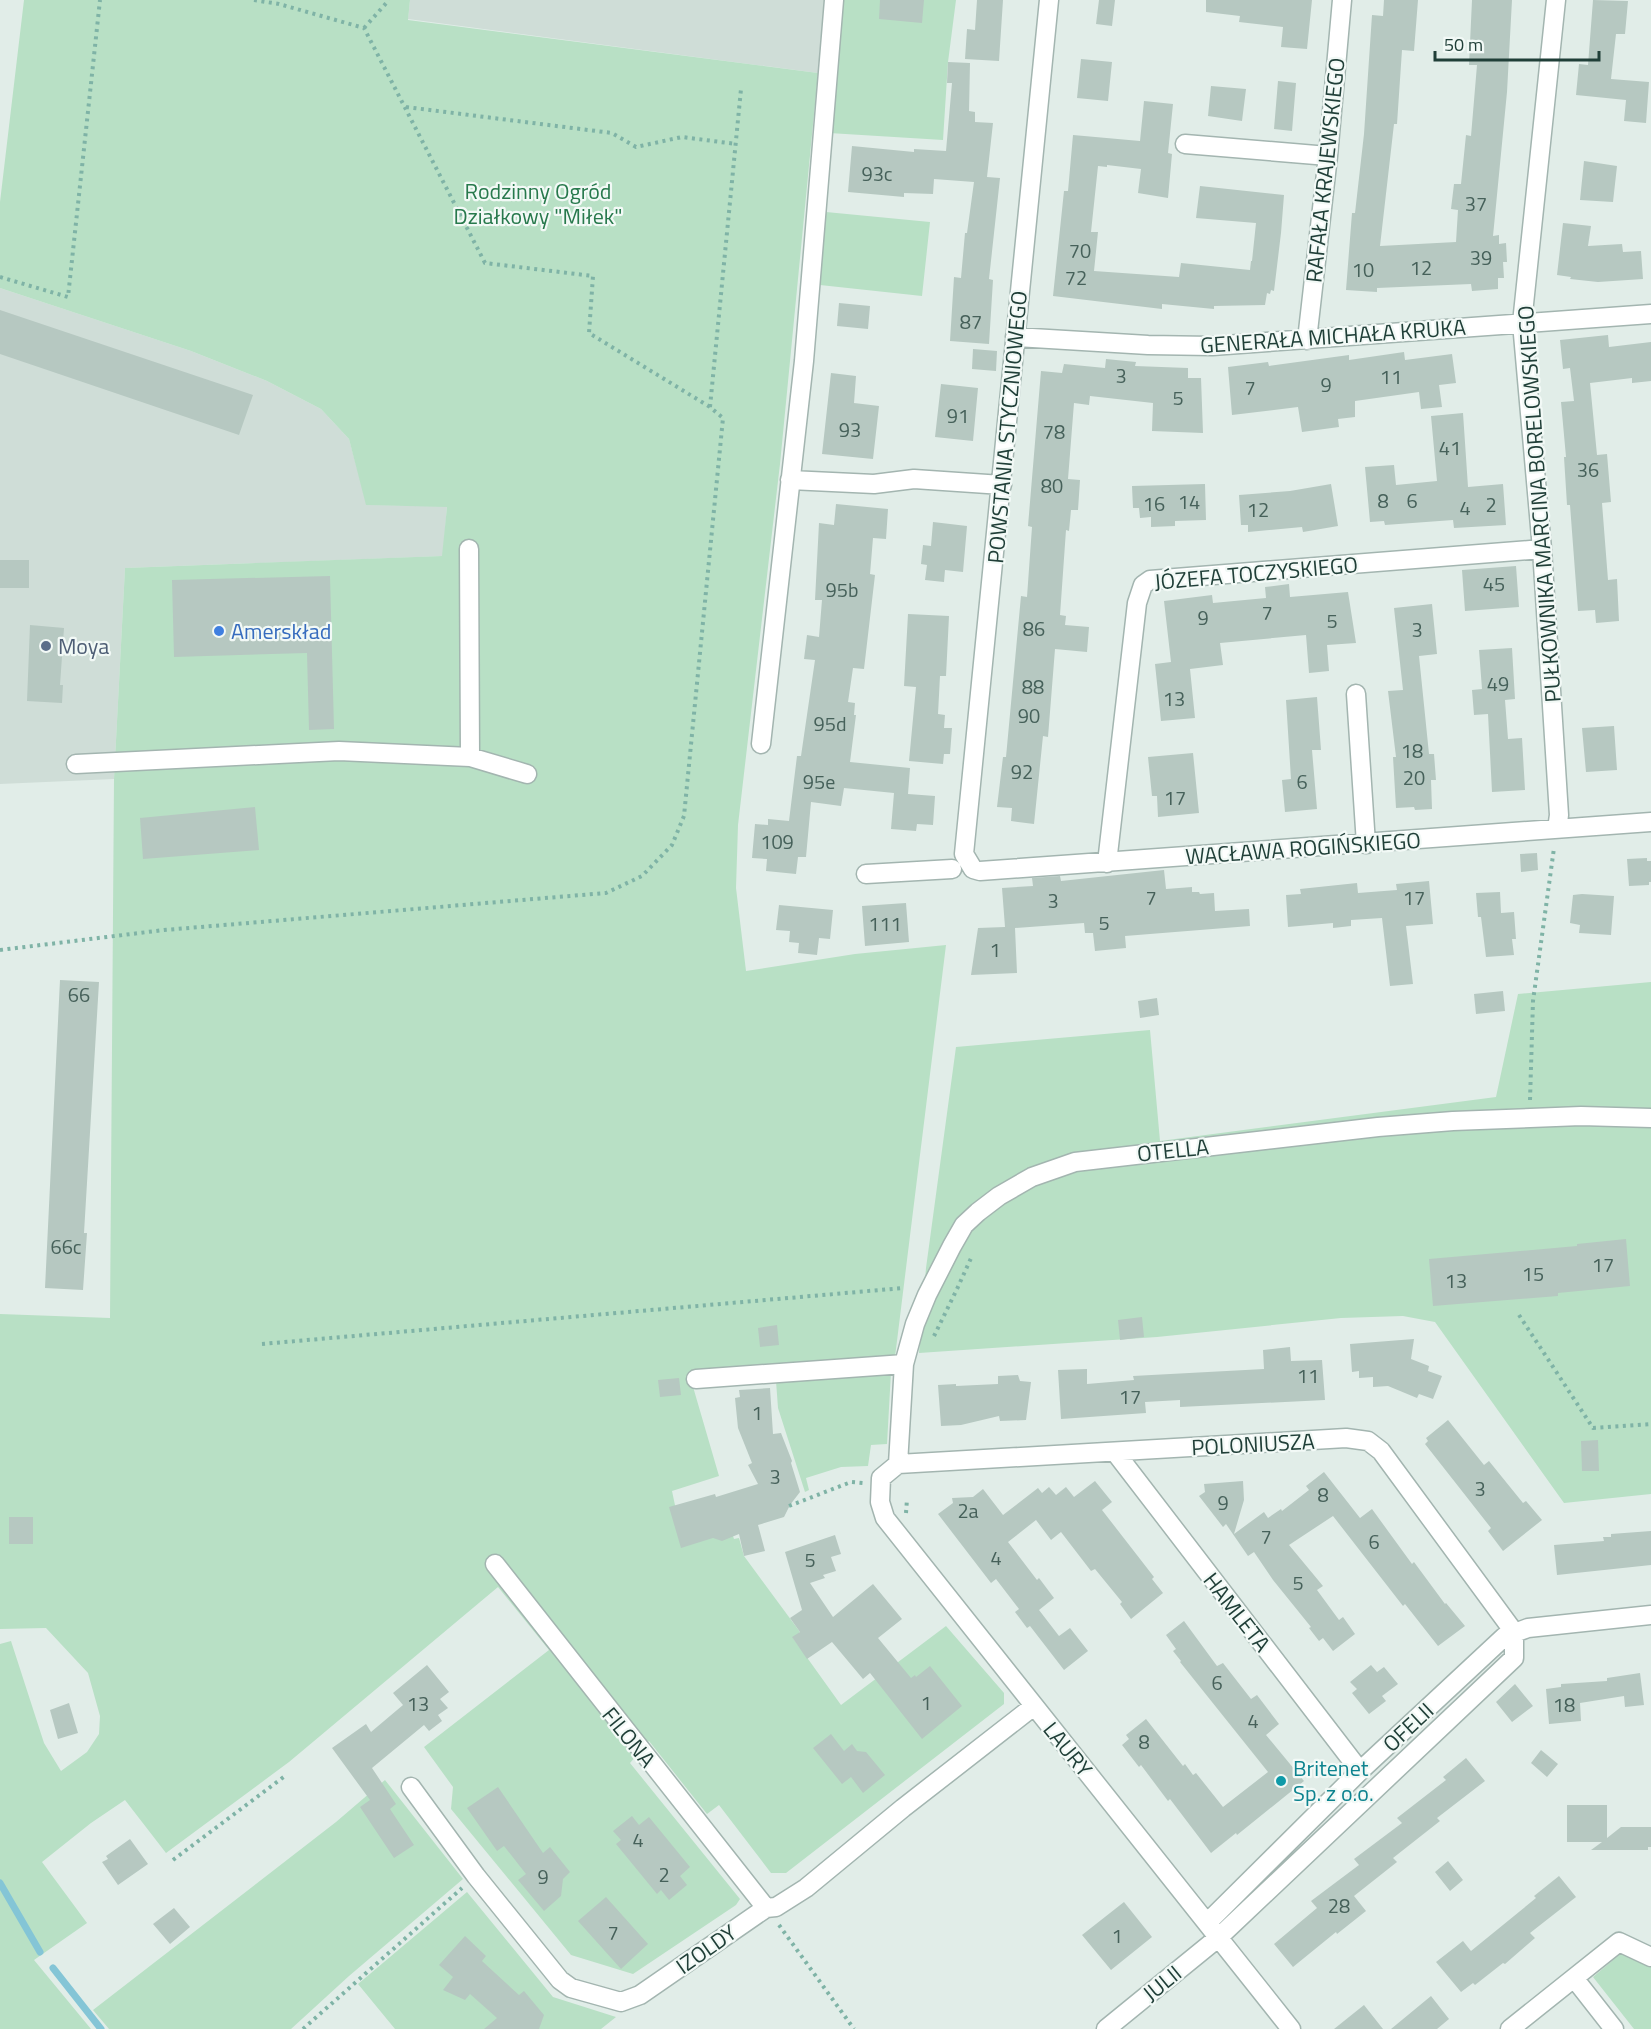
<svg xmlns="http://www.w3.org/2000/svg" width="1651" height="2029" viewBox="0 0 1651 2029" font-family="'Titillium Web',sans-serif">
  <style>
    .built { fill: #cfddd7 }
    .green { fill: #b8e0c5 }
    .lines { fill: none; stroke-linecap: round; stroke-linejoin: round }
    .stream { stroke: #84c5d6; stroke-width: 7 }
    .building { fill: #b6c8c1 }
    .minor-casing { stroke: #a3b5b0; stroke-width: 21 }
    .path { stroke: #7fb3a6; stroke-width: 4; stroke-dasharray: 3 4.5; stroke-linecap: butt }
    .minor { stroke: #fff; stroke-width: 18 }
    .shop-dot { fill: #3f7fe0; stroke: #f2f9f6; stroke-width: 2 }
    .service-dot { fill: #5c6f8a; stroke: #f2f9f6; stroke-width: 2 }
    .culture-dot { fill: #0f9aa8; stroke: #f2f9f6; stroke-width: 2 }
    .labels { text-anchor: middle; stroke-width: 4.5; stroke-linejoin: round; paint-order: stroke }
    .number-label { font-size: 20px; fill: #46615a }
    .street-label { font-size: 22px; fill: #203f38; stroke: #f2f9f6 }
    .park-label { font-size: 22px; fill: #27794c; stroke: #f2f9f6 }
    .shop-label { font-size: 22px; fill: #366cbe; stroke: #f2f9f6; text-anchor: start }
    .service-label { font-size: 22px; fill: #4e5e75; stroke: #f2f9f6; text-anchor: start }
    .culture-label { font-size: 22px; fill: #0d838f; stroke: #f2f9f6; text-anchor: start }
  </style>
  <rect width="100%" height="100%" fill="#e1ede8"/>
  <path class="built" d="M410,0H824L818,73L408,19Z
    M0,288L191,351L267,381L321,409L349,439L367,505L447,506L443,556L125,568L114,779L0,784Z"/>
  <path class="green" d="M24,0H410L408,20L818,73L780,464L738,825L736,888L746,971L855,954L946,945L895,1357L689,1373L719,1476L672,1491L683,1543L731,1530L734,1539L739,1538L744,1556L800,1632L793,1638L841,1705L946,1626L1004,1693V1704L786,1873H771L719,1805L707,1814L649,1741L630,1763L740,1899L736,1905L633,1974L571,1955L451,1809L453,1787L424,1747L549,1650L498,1587L289,1762L166,1853L125,1800L91,1823L42,1862L87,1923L34,1960L91,2029H0V1644L11,1641L44,1743L61,1771L87,1752L99,1734L100,1716L88,1673L46,1628L0,1629V1314L110,1318L114,779L125,568L442,556L447,507L366,505L349,439L321,409L267,381L191,351L0,288V202Z
    M843,0H956L948,62L943,140L829,133Z
    M826,212L930,222L922,296L820,285Z
    M1651,982V1494L1564,1503L1435,1322L1403,1316L1341,1318L1157,1337L919,1353L926,1268L956,1047L1150,1030L1160,1141L1496,1097L1518,994Z
    M891,1372L887,1444L871,1445L868,1466L841,1467L806,1478L809,1490L805,1492L778,1408L776,1381Z
    M385,1780L463,1879L349,1976L291,2029H109L93,2010L336,1822Z
    M467,1892L553,1997L616,2017L601,2029H395L358,1984Z
    M1625,1950L1651,1964V2029H1634L1593,1977Z"/>
  <g class="lines">
    <path class="stream" d="M0,1883L40,1952
      M53,1968L101,2029"/>
  </g>
  <path class="building" d="M880,0H924L922,23L879,19Z
    M977,0H1003L999,61L965,59L967,29L975,30Z
    M1099,0H1115L1112,26L1096,24Z
    M1206,0H1312L1307,49L1281,47L1283,27L1239,22L1240,16L1206,12Z
    M1384,0H1418L1414,51L1402,50L1397,124H1394L1380,246L1456,242L1458,210L1451,209L1454,184H1461L1466,135L1471,136L1477,65H1469L1472,0H1512L1507,92L1493,236L1499,235V244L1506,243L1507,262H1503L1504,278H1498V289L1472,291L1471,284L1377,288V292L1346,290L1352,213H1355L1364,134L1372,15L1383,16Z
    M1593,0L1628,1L1625,34H1616L1611,79L1649,82L1646,123L1624,121L1626,100L1576,95L1579,64L1588,65Z
    M1081,59L1112,62L1108,101L1077,98Z
    M948,62L970,63L969,111L975,112V122L993,123L987,177L1000,178L989,279L993,280L989,344L950,341L954,277L961,278L965,233H967L974,182L934,179L933,194L904,193V197L848,192L852,146L914,152V149L946,151L952,83H947Z
    M1278,81L1296,83L1292,131L1274,129Z
    M1211,86L1246,89L1242,121L1208,116Z
    M1144,101L1173,104L1168,153L1172,154L1168,198L1138,193L1141,169L1107,165V167L1098,166L1091,232H1098L1094,271L1179,277L1181,263L1250,270L1251,261H1252L1256,223L1196,218L1200,186L1284,195L1281,233L1274,291L1271,290L1270,294L1267,293L1265,305L1214,306V309L1162,304V309L1053,296L1064,191H1068L1073,135L1140,141Z
    M1584,161L1617,166L1613,202L1580,200Z
    M1563,223L1591,226L1588,246L1622,244L1623,252L1641,251L1643,279L1598,282L1570,279L1571,277L1557,275Z
    M839,303L870,306L868,329L837,326Z
    M0,310L253,395L239,435L0,354Z
    M1608,335L1609,347L1651,342V381L1632,383V378L1590,383L1597,455L1607,454L1611,502L1602,503L1608,580L1617,579L1619,621L1596,623L1595,610L1578,611L1570,505H1567L1564,457H1566L1561,402L1574,401L1570,368L1563,369L1560,340Z
    M973,349L997,351L996,371L972,369Z
    M1404,352L1405,360L1452,354L1456,383L1439,385L1442,407L1421,409L1419,392L1355,401V417L1338,419L1339,427L1302,432L1298,407L1232,415L1228,367L1268,362L1269,366L1349,355V360Z
    M1106,359L1136,362L1135,366L1188,368V378H1201L1203,433L1152,431L1153,403L1090,396L1089,405L1074,403L1068,479L1080,480L1078,510H1071L1069,531L1066,530L1060,615L1066,616L1065,625L1089,627L1087,652L1055,649L1048,737L1043,736L1034,824L1011,821L1012,808L997,807L1003,757H1006L1021,596L1027,597L1032,527L1028,526L1041,371L1062,373L1064,364L1105,368Z
    M831,373L856,376L854,403L879,406L873,459L822,454Z
    M941,384L978,388L973,441L935,437Z
    M1463,413L1468,487L1503,484L1506,525L1454,528L1453,520L1385,525L1384,521L1370,522L1365,467L1394,465L1396,485L1437,481L1431,416Z
    M1205,484L1206,520L1175,521V526L1151,527V517L1140,518L1139,508H1133L1132,486Z
    M1331,484L1338,526L1303,532L1302,527L1248,532V525H1241L1239,495L1290,491Z
    M836,504L888,509L886,539L873,538L870,574L875,575L864,669L853,668L848,702L855,703L854,715H856L850,762L910,768L908,794L935,796L933,825L917,824L916,831L891,829L894,793L844,788L841,806L811,802L806,857H798L796,874L766,871L767,859L752,858L755,824L768,825V819L789,821L797,756H801L815,660L804,659L807,635L819,637L822,600H815L819,523L834,525Z
    M933,522L967,526L963,572L945,570L944,582L925,580L927,565L921,564L923,545L931,546Z
    M0,560H29V588H0Z
    M1516,566L1519,607L1465,611L1462,570Z
    M330,576L334,729L309,730L307,653L174,657L172,580Z
    M1289,584L1290,597L1348,592L1356,643L1327,645L1329,671L1309,673L1306,635L1220,643L1223,665L1190,669L1195,718L1161,721L1155,664L1171,662L1164,601L1212,595L1213,603L1266,598L1265,587Z
    M1432,604L1437,654L1419,656L1429,754H1434L1436,780H1431L1432,809L1415,810L1414,807L1396,808L1393,757H1396L1388,691L1403,690L1394,608Z
    M908,614L949,616L946,676H940L938,714L945,715L944,728H952L950,754H944L943,764L909,761L916,687L904,686Z
    M30,625L64,628L60,685H63L62,703L27,701Z
    M1512,648L1515,699L1505,700L1508,739L1522,738L1525,790L1492,792L1488,714L1474,715L1472,690L1482,689L1479,650Z
    M1317,697L1321,750H1312L1317,809L1285,812L1282,780L1291,779L1286,700Z
    M1614,726L1617,770L1586,772L1582,728Z
    M1193,753L1199,813L1158,817L1157,796H1152L1148,757Z
    M255,807L259,850L143,859L140,818Z
    M1537,853L1538,870L1521,872L1520,854Z
    M1647,858V861H1651V882H1649V885L1629,886L1627,859Z
    M1164,870L1166,889L1192,887V892H1199L1200,894L1214,893L1215,911L1249,909L1250,926L1125,936L1126,948L1095,951L1093,933H1085L1084,923L1015,928L1017,973L971,975L978,928L1005,927L1002,888L1033,886L1032,878L1060,876L1061,881Z
    M1429,881L1433,924L1406,926L1413,984L1390,986L1382,918L1351,920V926L1333,928V923L1288,927L1286,895L1301,894L1300,889L1357,883L1358,893L1397,890L1396,884Z
    M1500,892L1501,913L1514,912L1516,939H1512L1514,955L1486,957L1481,917H1478L1476,893Z
    M1582,894L1614,896L1611,935L1579,933L1580,925L1570,923L1573,895Z
    M906,903L909,942L865,946L862,906Z
    M779,905L833,910L830,939L819,938L817,955L798,953L799,943L789,942L790,931L776,930Z
    M60,980L99,982L84,1233H87L83,1290L45,1288Z
    M1503,991L1505,1011L1476,1014L1474,994Z
    M1157,998L1159,1015L1140,1018L1138,1001Z
    M1626,1239L1630,1286L1558,1293V1296L1433,1306L1429,1259L1577,1246V1244Z
    M1142,1317L1144,1337L1120,1340L1118,1320Z
    M777,1325L779,1345L760,1347L758,1328Z
    M1414,1339L1411,1359L1429,1366L1428,1371L1442,1376L1433,1399L1419,1394L1417,1398L1388,1386L1373,1387V1377L1359,1378V1371L1352,1372L1350,1344Z
    M1290,1347L1291,1361L1322,1360L1325,1400L1180,1407V1400L1145,1402L1146,1413L1061,1419L1058,1370L1087,1369V1384L1134,1380L1133,1376L1264,1369L1263,1350Z
    M1018,1375L1020,1381L1031,1382L1026,1420L1000,1421L999,1416L961,1425L941,1426L938,1385L956,1384V1386L998,1384V1376Z
    M679,1378L681,1395L660,1397L658,1380Z
    M770,1388L773,1434L781,1433L792,1461L791,1463L800,1492L790,1505L784,1517L758,1525L765,1551L744,1556L739,1534L722,1541L713,1538L681,1548L669,1507L715,1494L716,1497L758,1484L748,1465L752,1463L738,1428L735,1398L740,1397L739,1390Z
    M1448,1420L1484,1465L1489,1461L1523,1503L1526,1501L1542,1520L1503,1551L1488,1531L1491,1528L1425,1444L1428,1441L1426,1438Z
    M1598,1440L1599,1471H1582L1581,1441Z
    M1324,1472L1360,1518L1372,1509L1412,1564L1414,1562L1445,1604L1446,1603L1465,1626L1438,1646L1405,1604L1403,1606L1333,1516L1289,1545L1323,1586L1317,1590L1339,1620L1343,1617L1355,1634L1333,1651L1323,1638L1319,1641L1309,1628L1311,1627L1273,1580L1254,1552L1248,1556L1226,1524L1223,1527L1199,1496L1205,1492L1204,1484L1243,1481L1244,1500L1234,1534L1264,1512L1268,1518L1281,1509L1282,1511L1309,1490L1306,1486Z
    M1095,1481L1112,1502L1102,1510L1154,1577L1152,1579L1163,1593L1131,1619L1120,1604L1122,1602L1095,1569L1091,1571L1061,1532L1051,1540L1036,1520L1008,1542L1037,1580L1039,1578L1054,1598L1039,1610L1059,1636L1070,1628L1088,1651L1064,1670L1030,1626L1027,1628L1015,1612L1019,1609L996,1579L991,1583L938,1514L953,1503L952,1498L973,1497L983,1489L1003,1515L1038,1488L1042,1493L1049,1487L1056,1495L1066,1487L1074,1497Z
    M9,1517H33V1544H9Z
    M1651,1531V1565L1557,1575L1554,1545L1604,1541L1603,1537H1611V1534Z
    M835,1535L841,1554L831,1557L836,1571L823,1575L825,1578L810,1583L833,1617L873,1584L902,1619L878,1638L911,1678L915,1675L916,1677L930,1666L962,1706L922,1739L870,1673L863,1679L832,1642L807,1659L792,1637L800,1632L790,1618L802,1610L785,1552Z
    M1184,1621L1217,1666L1223,1663L1251,1699L1257,1695L1279,1724L1266,1735L1304,1781L1237,1835L1236,1833L1211,1853L1170,1799L1168,1801L1141,1765L1139,1767L1122,1745L1129,1739L1126,1735L1146,1719L1183,1766L1185,1764L1193,1775L1196,1773L1223,1807L1268,1772L1180,1662L1181,1661L1173,1651L1176,1649L1166,1635Z
    M427,1665L449,1692L440,1699L448,1708L438,1715L442,1721L429,1731L424,1725L372,1768L396,1804L390,1809L414,1845L394,1858L360,1807L370,1800L332,1748L366,1724L371,1732L403,1705L393,1693Z
    M1371,1665L1377,1672L1384,1667L1398,1684L1382,1696L1386,1701L1369,1714L1352,1693L1357,1689L1350,1682Z
    M1640,1673L1644,1705L1625,1707L1624,1696L1580,1703L1581,1721L1549,1724L1546,1689L1561,1687V1684L1607,1681V1678Z
    M1515,1684L1533,1706L1512,1722L1496,1702Z
    M69,1703L78,1733L58,1739L50,1710Z
    M831,1734L844,1751L852,1744L857,1751L866,1752L885,1775L863,1793L851,1777L842,1784L813,1748Z
    M1541,1750L1558,1764L1547,1777L1531,1763Z
    M1466,1758L1485,1781L1437,1818L1440,1821L1393,1858L1397,1862L1354,1896L1366,1911L1337,1934L1336,1932L1293,1967L1274,1944L1317,1908L1311,1901L1359,1865L1354,1859L1402,1823L1397,1818L1446,1780L1443,1777Z
    M498,1787L543,1853L550,1847L570,1872L563,1879L561,1896L544,1911L518,1880L526,1874L504,1846L497,1851L467,1808Z
    M1567,1805H1607V1838L1621,1827H1651V1847H1648V1850H1591L1602,1842H1567Z
    M632,1816L639,1825L649,1817L690,1867L680,1876L687,1885L669,1900L661,1890L657,1894L616,1844L621,1840L613,1831Z
    M130,1839L148,1864L118,1885L102,1862L108,1859L106,1856Z
    M1448,1861L1463,1880L1450,1891L1435,1872Z
    M1559,1876L1576,1897L1530,1933L1535,1938L1505,1964L1503,1963L1475,1985L1473,1983L1461,1992L1436,1962L1463,1941L1471,1951L1536,1898L1534,1896Z
    M606,1897L648,1944L621,1969L578,1921Z
    M1124,1902L1152,1937L1111,1970L1082,1935Z
    M174,1908L190,1927L170,1944L153,1924Z
    M465,1936L486,1956L482,1961L519,1995L524,1991L544,2015L539,2029H484L497,2018L470,1994L465,2000L443,1990L453,1977L439,1965Z
    M1431,1996L1449,2019L1437,2029H1391Z
    M1364,2005L1383,2029H1334Z"/>
  <g class="lines">
    <defs>
      <path id="minor" d="M1049,0L964,854L973,869L980,871L1651,822
        M1556,0L1522,323L1542,549L1559,815L1557,829
        M1185,144L1328,156
        M1015,337L1148,345L1212,346L1651,314
        M1307,340L1328,156L1342,0
        M790,480L874,484L914,479L1002,485
        M1356,694L1366,844
        M761,744L804,361L834,0
        M470,757L527,774
        M76,764L339,751L470,757L469,549
        M1107,863L1137,603L1143,585L1150,580L1542,549
        M866,874L952,869
        M696,1379L904,1364
        M1115,1452L1360,1771
        M898,1464L1346,1438L1368,1441L1381,1451L1514,1632V1658L1219,1937L1106,2029
        M898,1464L904,1364L915,1324L927,1295L952,1246L964,1225L978,1212L999,1196L1032,1177L1075,1162L1378,1127L1453,1121L1581,1116L1651,1118
        M898,1464L881,1478L880,1502L885,1518L1291,2029
        M495,1564L766,1908
        M411,1787L476,1876L560,1980L571,1988L621,2002L640,1995L766,1908L776,1907L806,1888L903,1808L1034,1706
        M1207,1923L1360,1771L1504,1637L1528,1628L1651,1615
        M1574,1978L1614,2029
        M1510,2029L1619,1942L1651,1957"/>
    </defs>
    <use href="#minor" class="minor-casing"/>
    <path class="path" d="M254,0L279,4L364,28L485,263L593,276L589,333L710,407
      M364,28L389,0
      M406,107L612,133L636,147L682,137L736,144
      M0,277L68,297L100,0
      M0,950L164,930L606,893L642,876L672,845L684,816L723,418L710,407L741,89
      M1530,1100L1533,1001L1554,848
      M1519,1315L1593,1428L1651,1424
      M934,1336L957,1289L972,1256
      M262,1344L903,1288
      M789,1506L851,1482L863,1483
      M906,1513L907,1499
      M173,1860L285,1776
      M779,1925L854,2029
      M303,2029L462,1888"/>
    <use href="#minor" class="minor"/>
  </g>
  <circle class="shop-dot" cx="219" cy="631" r="6"/>
  <circle class="service-dot" cx="46" cy="646" r="6"/>
  <circle class="culture-dot" cx="1281" cy="1781" r="6"/>
  <g class="labels">
    <g class="number-label">
      <text x="877" y="181">93c</text>
      <text x="1476" y="211">37</text>
      <text x="1080" y="258">70</text>
      <text x="1481" y="265">39</text>
      <text x="1421" y="275">12</text>
      <text x="1363" y="277">10</text>
      <text x="1076" y="285">72</text>
      <text x="971" y="329">87</text>
      <text x="1121" y="383">3</text>
      <text x="1391" y="384">11</text>
      <text x="1326" y="392">9</text>
      <text x="1250" y="395">7</text>
      <text x="1178" y="405">5</text>
      <text x="958" y="423">91</text>
      <text x="850" y="437">93</text>
      <text x="1054" y="439">78</text>
      <text x="1450" y="455">41</text>
      <text x="1588" y="477">36</text>
      <text x="1052" y="493">80</text>
      <text x="1383" y="508">8</text>
      <text x="1412" y="508">6</text>
      <text x="1189" y="509">14</text>
      <text x="1154" y="511">16</text>
      <text x="1491" y="512">2</text>
      <text x="1465" y="515">4</text>
      <text x="1258" y="517">12</text>
      <text x="1494" y="591">45</text>
      <text x="842" y="597">95b</text>
      <text x="1267" y="620">7</text>
      <text x="1203" y="625">9</text>
      <text x="1332" y="628">5</text>
      <text x="1034" y="636">86</text>
      <text x="1417" y="637">3</text>
      <text x="1498" y="691">49</text>
      <text x="1033" y="694">88</text>
      <text x="1174" y="706">13</text>
      <text x="1029" y="723">90</text>
      <text x="830" y="731">95d</text>
      <text x="1412" y="758">18</text>
      <text x="1022" y="779">92</text>
      <text x="1414" y="785">20</text>
      <text x="819" y="789">95e</text>
      <text x="1302" y="789">6</text>
      <text x="1175" y="805">17</text>
      <text x="777" y="849">109</text>
      <text x="1151" y="905">7</text>
      <text x="1414" y="905">17</text>
      <text x="1053" y="908">3</text>
      <text x="1104" y="930">5</text>
      <text x="885" y="931">111</text>
      <text x="995" y="957">1</text>
      <text x="79" y="1002">66</text>
      <text x="66" y="1254">66c</text>
      <text x="1603" y="1272">17</text>
      <text x="1533" y="1281">15</text>
      <text x="1456" y="1288">13</text>
      <text x="1308" y="1383">11</text>
      <text x="1130" y="1404">17</text>
      <text x="757" y="1420">1</text>
      <text x="775" y="1484">3</text>
      <text x="1480" y="1496">3</text>
      <text x="1323" y="1502">8</text>
      <text x="1223" y="1510">9</text>
      <text x="968" y="1518">2a</text>
      <text x="1266" y="1544">7</text>
      <text x="1374" y="1549">6</text>
      <text x="996" y="1565">4</text>
      <text x="810" y="1567">5</text>
      <text x="1298" y="1590">5</text>
      <text x="1217" y="1690">6</text>
      <text x="926" y="1710">1</text>
      <text x="418" y="1711">13</text>
      <text x="1564" y="1712">18</text>
      <text x="1253" y="1728">4</text>
      <text x="1144" y="1749">8</text>
      <text x="638" y="1847">4</text>
      <text x="664" y="1882">2</text>
      <text x="543" y="1884">9</text>
      <text x="1339" y="1913">28</text>
      <text x="613" y="1940">7</text>
      <text x="1117" y="1943">1</text>
    </g>
    <g class="street-label">
      <text transform="translate(1325 170) rotate(-84)" y="8">RAFAŁA KRAJEWSKIEGO</text>
      <text transform="translate(1333 336) rotate(-4)" y="8">GENERAŁA MICHAŁA KRUKA</text>
      <text transform="translate(1007 427) rotate(-85)" y="8">POWSTANIA STYCZNIOWEGO</text>
      <text transform="translate(1539 504) rotate(-94)" y="8">PUŁKOWNIKA MARCINA BORELOWSKIEGO</text>
      <text transform="translate(1256 573) rotate(-5)" y="8">JÓZEFA TOCZYSKIEGO</text>
      <text transform="translate(1303 848) rotate(-4)" y="8">WACŁAWA ROGIŃSKIEGO</text>
      <text transform="translate(1173 1150) rotate(-6)" y="8">OTELLA</text>
      <text transform="translate(1253 1444) rotate(-3)" y="8">POLONIUSZA</text>
      <text transform="translate(1237 1612) rotate(52)" y="8">HAMLETA</text>
      <text transform="translate(1408 1727) rotate(-43)" y="8">OFELII</text>
      <text transform="translate(629 1737) rotate(51)" y="8">FILONA</text>
      <text transform="translate(1068 1749) rotate(51)" y="8">LAURY</text>
      <text transform="translate(706 1949) rotate(-35)" y="8">IZOLDY</text>
      <text transform="translate(1162 1983) rotate(-39)" y="8">JULII</text>
    </g>
    <g class="park-label">
      <text x="538" y="199">Rodzinny Ogród<tspan x="538" dy="25">Działkowy "Miłek"</tspan></text>
    </g>
    <g class="shop-label">
      <text x="231" y="639">Amerskład</text>
    </g>
    <g class="service-label">
      <text x="58" y="654">Moya</text>
    </g>
    <g class="culture-label">
      <text x="1293" y="1776">Britenet<tspan x="1293" dy="25">Sp. z o.o.</tspan></text>
    </g>
  </g>
  <path d="M1435 51v9h164v-9" fill="none" stroke="#203f38" stroke-width="3"/>
  <text x="1444" y="51" font-size="18" fill="#203f38" stroke="#f2f9f6" stroke-width="4.5" paint-order="stroke">50 m</text>
</svg>
